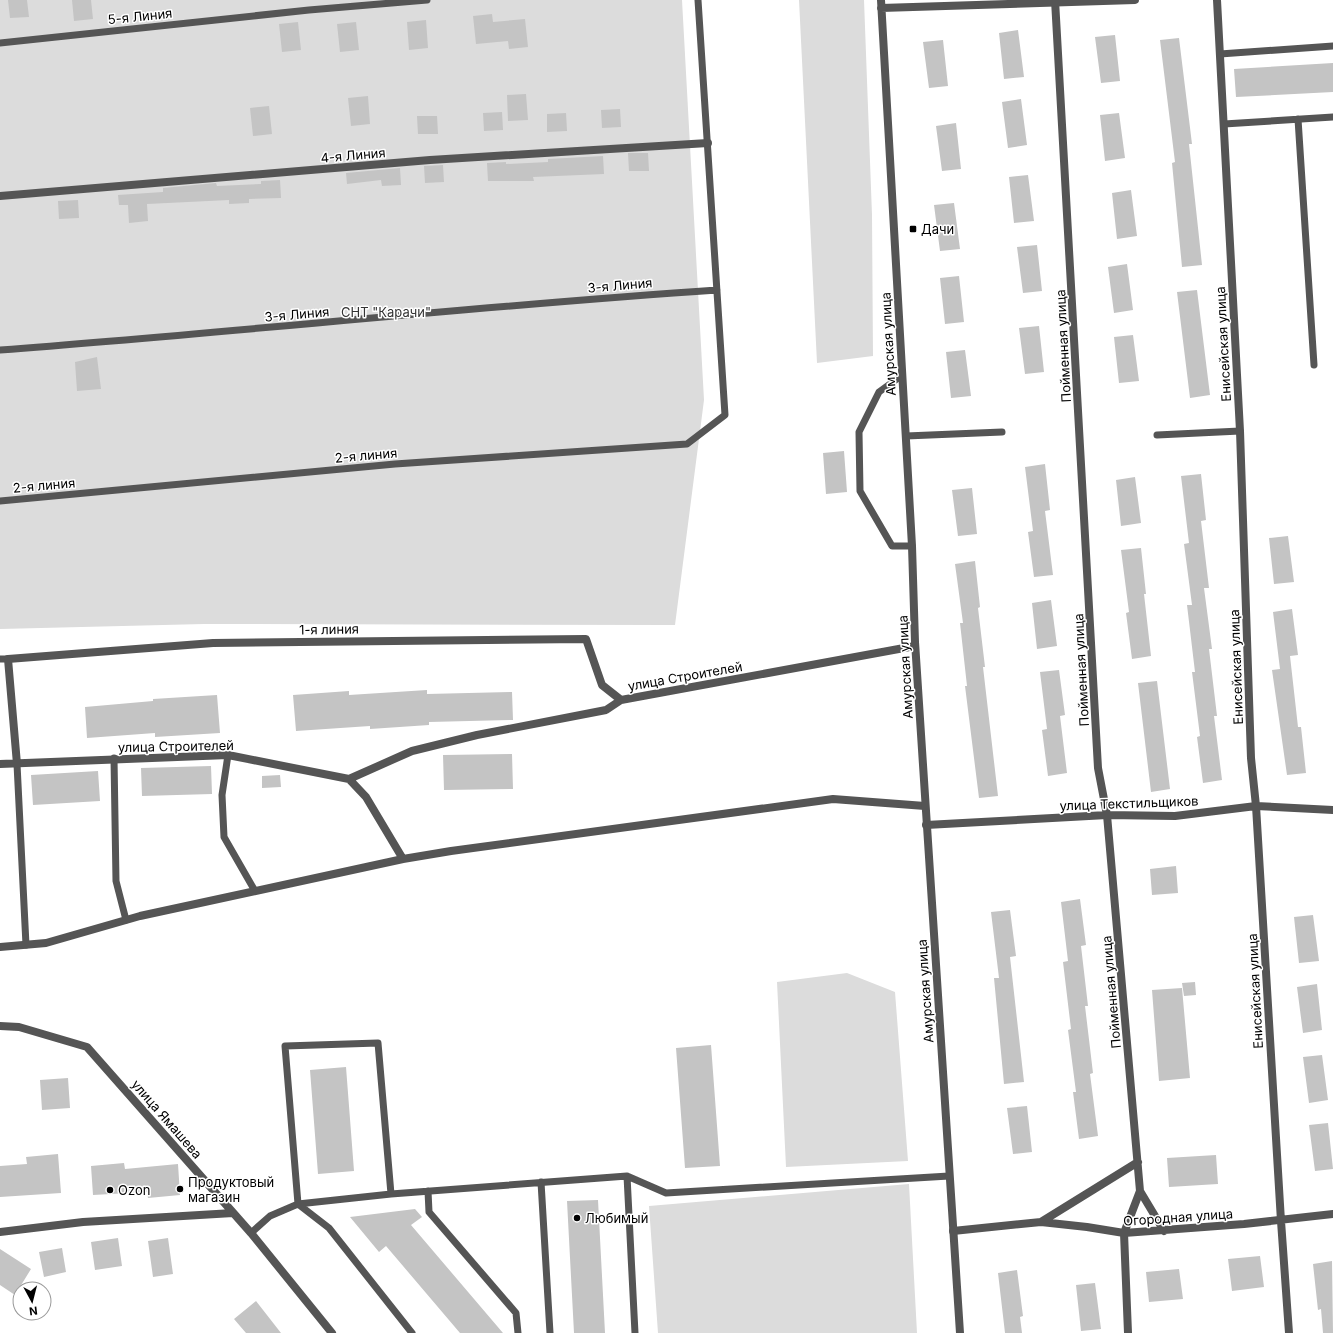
<svg xmlns="http://www.w3.org/2000/svg" width="1333" height="1333" viewBox="0 0 1333 1333" font-family="Inter,sans-serif">
  <style>
    .green { fill: #dcdcdc }
    .building { fill: #c4c4c4 }
    .lines { fill: none; stroke-linecap: round; stroke-linejoin: round }
    .service { stroke: #555; stroke-width: 7 }
    .minor { stroke: #555; stroke-width: 8 }
    .tertiary { stroke: #555; stroke-width: 8 }
    .poi-dot { fill: #000; stroke: #fff; stroke-width: 1.5 }
    .labels { text-anchor: middle; stroke-width: 3; stroke-linejoin: round; paint-order: stroke }
    .street-label { font-size: 13px; fill: #000; stroke: #fff }
    .poi-label { font-size: 13px; fill: #000; stroke: #fff; text-anchor: start }
    .park-label { font-size: 13px; fill: #333; stroke: #fff }
  </style>
  <rect width="100%" height="100%" fill="#fff"/>
  <path class="green" d="M0,0H682L704,400L675,625L204,624L0,629Z
    M799,0H864L872,215L873,356L817,363Z
    M847,973L895,992L908,1161L786,1167L777,982Z
    M909,1184L917,1333H658L649,1206Z"/>
  <path class="building" d="M8,0H27L29,17L10,18Z
    M72,0H91L93,19L74,21Z
    M492,14L493,22L525,19L528,47L509,49L508,41L476,44L473,16Z
    M426,20L428,48L409,50L407,22Z
    M298,22L301,50L282,52L279,24Z
    M356,22L359,50L340,52L337,24Z
    M1018,30L1024,77L1004,79L999,33Z
    M1115,35L1120,81L1101,83L1095,37Z
    M1179,38L1192,144H1189L1202,265L1182,267L1172,163L1175,162L1160,40Z
    M943,40L948,86L929,88L923,42Z
    M1333,63V92L1236,97L1234,69Z
    M526,94L528,120L508,121L507,95Z
    M368,96L370,124L351,126L348,98Z
    M1021,99L1027,145L1008,148L1002,102Z
    M269,106L272,134L253,136L250,108Z
    M620,109L621,127L602,128L601,110Z
    M502,112L503,130L484,131L483,113Z
    M566,113L567,131L547,132V114Z
    M1119,113L1125,158L1105,161L1100,115Z
    M417,116H437L438,134H418Z
    M956,123L961,169L942,171L936,126Z
    M628,153H648L649,171H629Z
    M603,156L604,174L533,177L534,181H488L487,163L506,162V164L548,162V159Z
    M443,165L444,182L425,183L424,166Z
    M400,168L401,185L382,186L381,180L347,184L346,173Z
    M1028,175L1034,221L1014,223L1009,177Z
    M280,180L281,198L249,199V203L229,204V200L147,204L148,221L129,223L128,205H119L118,195L163,192V188L216,183L217,186L261,184V181Z
    M1131,190L1137,236L1117,239L1112,193Z
    M78,200L79,218L59,219L58,201Z
    M954,203L960,249L940,251L934,205Z
    M1037,245L1042,291L1023,293L1017,247Z
    M1127,264L1133,310L1114,313L1108,267Z
    M959,276L964,322L945,324L940,278Z
    M1197,290L1210,395L1190,398L1177,292Z
    M1039,326L1044,372L1025,374L1019,328Z
    M1133,335L1139,381L1119,383L1114,337Z
    M965,350L971,396L951,398L946,352Z
    M97,357L101,389L77,391L75,362Z
    M844,451L847,492L826,494L823,453Z
    M1045,464L1050,510L1045,511L1053,575L1034,577L1028,532L1033,531L1025,467Z
    M1201,474L1206,520L1201,521L1209,588H1204L1212,649H1209L1217,716H1214L1222,780L1203,783L1197,737L1200,736L1192,672H1195L1187,605H1192L1184,544L1189,543L1181,476Z
    M1135,477L1141,523L1121,526L1116,480Z
    M972,488L977,534L958,536L952,490Z
    M1288,536L1294,582L1274,584L1269,538Z
    M1141,548L1146,594H1144L1151,656L1132,659L1126,613L1129,612L1121,550Z
    M975,561L980,607L978,608L985,667H983L998,796L979,798L965,686H967L960,623H963L955,564Z
    M1051,600L1057,646L1037,649L1032,603Z
    M1292,609L1298,655L1290,656L1298,727H1301L1306,773L1287,775L1272,670L1280,669L1273,612Z
    M1059,670L1065,715L1060,716L1067,773L1048,776L1042,730L1047,729L1040,672Z
    M1157,681L1170,789L1151,792L1138,683Z
    M427,690V694L512,692L513,720L429,722V725L370,729V726L296,731L293,695L349,691V695Z
    M217,695L220,733L155,737V733L87,738L85,707L153,701V699Z
    M512,754L513,789L444,790L443,755Z
    M211,766L212,794L142,796L141,768Z
    M98,771L100,801L33,805L31,775Z
    M280,775L281,787L262,788V776Z
    M1176,866L1178,893L1152,895L1150,869Z
    M1080,899L1086,945L1081,946L1088,1006H1085L1093,1073L1090,1074L1098,1136L1079,1139L1073,1092H1076L1068,1030L1071,1029L1063,962L1068,961L1061,902Z
    M1010,910L1016,956L1010,957L1024,1082L1004,1084L994,978H999L991,912Z
    M1313,915L1319,961L1299,963L1294,917Z
    M1195,982L1196,995L1184,996L1182,983Z
    M1317,984L1322,1030L1303,1033L1297,987Z
    M1182,988L1190,1078L1159,1081L1152,990Z
    M711,1045L720,1166L685,1168L676,1048Z
    M1322,1055L1328,1100L1309,1103L1303,1057Z
    M346,1067L354,1171L318,1174L310,1070Z
    M68,1078L70,1108L42,1110L40,1080Z
    M1027,1106L1032,1152L1013,1154L1007,1108Z
    M1328,1123L1333,1169L1315,1171L1309,1125Z
    M58,1154L61,1193L0,1197V1166L27,1164L26,1157Z
    M1216,1155L1218,1184L1169,1187L1167,1158Z
    M124,1163L125,1169L178,1164L180,1195L148,1198L147,1192L93,1195L91,1166Z
    M598,1200L605,1333H574L567,1201Z
    M415,1209L422,1217L411,1225L503,1333H460L386,1246L379,1252L350,1217Z
    M118,1238L122,1266L95,1270L91,1242Z
    M168,1238L173,1274L153,1277L148,1241Z
    M62,1248L66,1272L44,1277L39,1252Z
    M0,1249L31,1269L15,1295L0,1285Z
    M1260,1256L1264,1287L1232,1291L1228,1259Z
    M1332,1261L1333,1333H1323L1321,1309L1318,1310L1313,1264Z
    M1179,1269L1183,1299L1149,1302L1146,1272Z
    M1017,1270L1023,1316L1020,1317L1022,1333H1005L998,1273Z
    M1095,1283L1101,1329L1081,1331L1076,1285Z
    M256,1301L281,1333H246L234,1319Z"/>
  <g class="lines">
    <path class="service" d="M0,43L309,10L427,0
      M1220,54L1333,46
      M1298,119L1314,365
      M1224,124L1333,117
      M0,350C239,332 477,306 717,290
      M901,376L879,392L859,432L860,491L892,546H912
      M1157,435L1240,431
      M906,436L1002,432
      M0,501L395,464L687,444L725,415L698,0
      M0,659H8
      M228,755L222,795L224,837L255,891
      M114,758L116,881L126,920
      M17,764L26,945
      M627,1176L635,1333
      M541,1182L550,1333
      M428,1191L429,1212L516,1313L518,1333
      M391,1194L378,1043L285,1046L298,1204L329,1228L412,1333
      M251,1233L270,1216L298,1204L391,1194L627,1176L666,1193L949,1176"/>
    <path class="minor" d="M1055,0L1098,768L1107,815L1140,1191L1124,1233L1128,1333
      M1217,0L1240,431L1251,758L1256,806L1281,1221L1289,1333
      M0,196L430,160L708,143
      M0,764L228,755L349,779L366,797L403,859
      M17,764L8,659L213,643L586,639L602,685L621,700
      M349,779L412,751L477,735L606,710L621,700L915,646
      M926,825L1107,815L1175,816L1256,806L1333,810
      M0,947L46,943L140,916L403,859L451,851L833,799L925,806
      M0,1026L19,1027L87,1047L251,1233L332,1333
      M1140,1191L1164,1231
      M1041,1222L1138,1162
      M953,1231L1041,1222L1087,1227L1124,1233L1244,1224L1333,1214
      M0,1232L83,1222L233,1213"/>
    <path class="tertiary" d="M881,0L912,546L915,642L960,1333
      M881,8L1135,0"/>
  </g>
  <g class="poi-dot">
    <rect x="909" y="225" width="8" height="8" rx="2"/>
    <circle cx="180" cy="1189" r="4"/>
    <circle cx="110" cy="1190" r="4"/>
    <circle cx="577" cy="1218" r="4"/>
  </g>
  <g class="labels">
    <g class="street-label">
      <text transform="translate(140 16) rotate(-6)" y="5">5-я Линия</text>
      <text transform="translate(353 155) rotate(-5)" y="5">4-я Линия</text>
      <text transform="translate(620 285) rotate(-5)" y="5">3-я Линия</text>
      <text transform="translate(297 314) rotate(-5)" y="5">3-я Линия</text>
      <text transform="translate(888 344) rotate(-93)" y="5">Амурская улица</text>
      <text transform="translate(1223 344) rotate(-93)" y="5">Енисейская улица</text>
      <text transform="translate(1063 346) rotate(-93)" y="5">Пойменная улица</text>
      <text transform="translate(366 455) rotate(-5)" y="5">2-я линия</text>
      <text transform="translate(44 485) rotate(-5)" y="5">2-я линия</text>
      <text transform="translate(329 629) rotate(-1)" y="5">1-я линия</text>
      <text transform="translate(905 667) rotate(-93)" y="5">Амурская улица</text>
      <text transform="translate(1236 667) rotate(-92)" y="5">Енисейская улица</text>
      <text transform="translate(1081 670) rotate(-93)" y="5">Пойменная улица</text>
      <text transform="translate(685 676) rotate(-10)" y="5">улица Строителей</text>
      <text transform="translate(176 746) rotate(-1)" y="5">улица Строителей</text>
      <text transform="translate(1129 803) rotate(-2)" y="5">улица Текстильщиков</text>
      <text transform="translate(925 991) rotate(-94)" y="5">Амурская улица</text>
      <text transform="translate(1255 991) rotate(-93)" y="5">Енисейская улица</text>
      <text transform="translate(1111 992) rotate(-95)" y="5">Пойменная улица</text>
      <text transform="translate(167 1119) rotate(49)" y="5">улица Ямашева</text>
      <text transform="translate(1178 1217) rotate(-4)" y="5">Огородная улица</text>
    </g>
    <g class="poi-label">
      <text x="921" y="234">Дачи</text>
      <text x="188" y="1187">Продуктовый<tspan x="188" dy="15">магазин</tspan></text>
      <text x="118" y="1195">Ozon</text>
      <text x="585" y="1223">Любимый</text>
    </g>
    <g class="park-label">
      <text x="386" y="317">СНТ "Карачи"</text>
    </g>
  </g>
  <g transform="translate(32 1301) rotate(173)"><circle r="19" fill="#ffffff" stroke="#999999"/>
  <path d="M0-3L7 15L0 10L-7 15Z" fill="#000000"/>
  <text y="-6" font-size="11" font-weight="bold" text-anchor="middle" fill="#000000">N</text>
  </g>
</svg>
